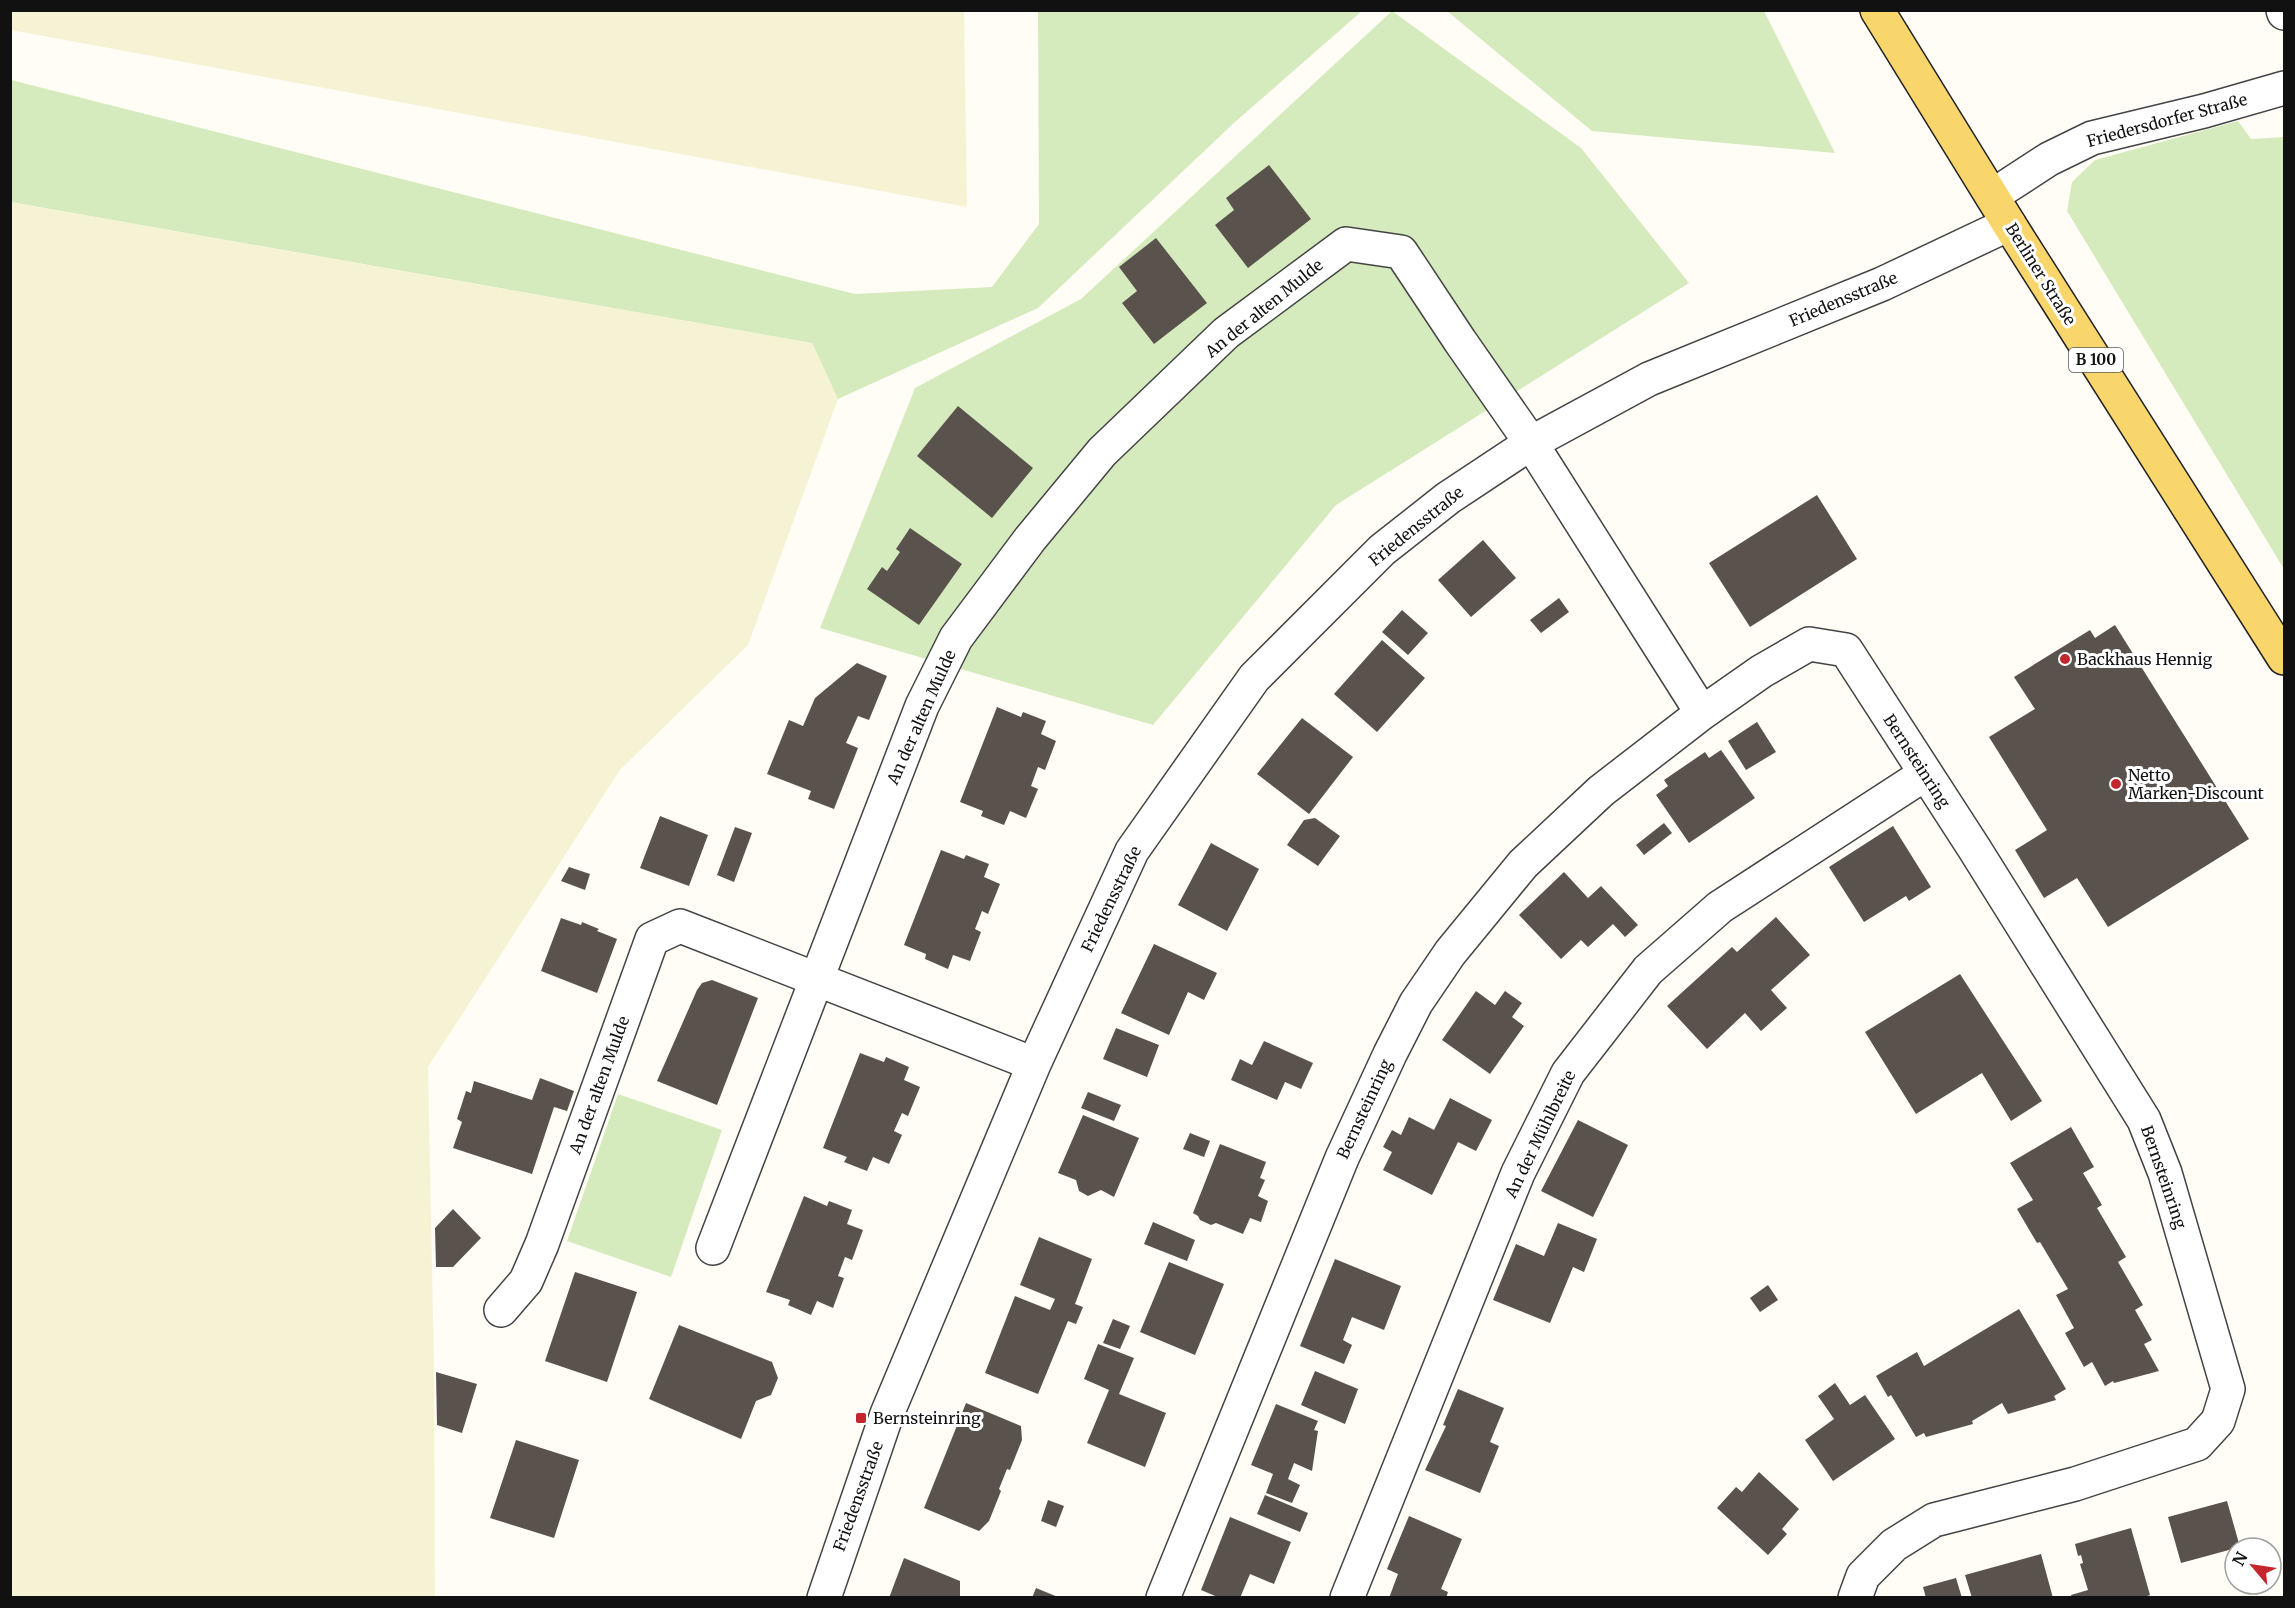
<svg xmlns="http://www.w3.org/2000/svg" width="2295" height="1608" viewBox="0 0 2295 1608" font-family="Merriweather,serif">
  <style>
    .farmland { fill: #f6f3d4 }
    .green { fill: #d5ebbd }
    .building { fill: #5a524d }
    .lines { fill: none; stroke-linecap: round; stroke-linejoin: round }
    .minor-casing { stroke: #444; stroke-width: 36 }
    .major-casing { stroke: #222; stroke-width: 36 }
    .minor { stroke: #fff; stroke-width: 33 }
    .major { stroke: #f9d66b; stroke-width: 33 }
    .poi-dot { fill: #c4262e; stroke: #fff; stroke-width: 2 }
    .labels { text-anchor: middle; stroke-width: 6; stroke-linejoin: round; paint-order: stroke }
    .shield { fill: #fff; stroke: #585858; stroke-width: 1.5 }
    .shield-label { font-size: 15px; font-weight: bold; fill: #111 }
    .street-label { font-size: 16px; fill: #111; stroke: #fff }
    .poi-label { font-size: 16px; fill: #111; stroke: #fff; text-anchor: start }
  </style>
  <rect width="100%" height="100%" fill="#fffdf5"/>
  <path class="farmland" d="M10,11H964L967,207L11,30Z
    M10,202L812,343L838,399L748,645L620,770L428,1067L434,1369L435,1597H11Z"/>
  <path class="green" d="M1038,11H1362L1235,122L1038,308L838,399L812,343L11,202V80L855,294L992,287L1039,224Z
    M1392,11L1581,148L1689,283L1336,505L1153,725L820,628L915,388L1081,299Z
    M1447,11H1764L1835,153L1592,131Z
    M2238,121L2251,139L2284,137V569L2067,211L2072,182L2095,160Z
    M618,1094L722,1130L671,1277L567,1241Z"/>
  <path class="building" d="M1269,165L1311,219L1248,268L1215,225L1234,210L1226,198Z
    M1156,238L1207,303L1154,344L1122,303L1137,291L1119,267Z
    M958,406L1033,468L992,518L917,456Z
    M1817,495L1857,559L1750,627L1709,563Z
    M910,528L962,564L919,625L867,589L882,567L887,571L900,552L896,549Z
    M1483,540L1516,578L1471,617L1438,580Z
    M1559,598L1569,612L1541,633L1530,620Z
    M1402,610L1428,633L1408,655L1382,632Z
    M2115,625L2249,839L2108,927L2077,878L2044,898L2015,850L2047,830L1989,737L2035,709L2014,677L2090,630L2095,638Z
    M1382,640L1425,678L1377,732L1334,694Z
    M857,663L887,676L869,720L858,716L846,743L858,748L834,809L808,799L811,791L767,774L789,720L803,726L815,698Z
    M997,707L1021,717L1023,712L1046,721L1041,734L1056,741L1045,770L1038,767L1031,786L1038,789L1026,818L1010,811L1004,825L981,816L983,811L960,802Z
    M1302,718L1353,757L1309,814L1257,774Z
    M1757,722L1776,752L1746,770L1728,741Z
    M1721,750L1755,798L1689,843L1656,795L1668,786L1664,780L1705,752L1709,758Z
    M660,816L708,835L689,886L640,868Z
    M1315,818L1340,836L1318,866L1287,845L1304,820Z
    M1664,823L1672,833L1644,855L1636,845Z
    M1893,826L1931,887L1909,901L1906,896L1864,922L1829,867Z
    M735,827L752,833L734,882L717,875Z
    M1211,843L1259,869L1227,931L1178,905Z
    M941,850L964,859L966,855L989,864L984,877L1000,884L988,914L982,911L975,929L981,932L970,961L953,955L948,969L925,959L926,954L904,945Z
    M569,867L590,874L585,890L561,881Z
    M1564,872L1588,898L1601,886L1638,925L1625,937L1613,924L1588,947L1581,940L1561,959L1519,915Z
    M1776,917L1810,955L1771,990L1787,1008L1761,1031L1745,1013L1707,1049L1667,1006L1732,947L1737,952Z
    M561,918L581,925L582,922L599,929L597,931L617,939L597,993L541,971Z
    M1154,944L1217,973L1204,1000L1188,992L1169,1035L1121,1013Z
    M1960,974L2042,1101L2011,1121L1982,1073L1916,1114L1865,1032Z
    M712,980L758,998L717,1105L657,1081L697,990L702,983Z
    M1476,991L1495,1005L1505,991L1522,1003L1512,1017L1524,1026L1490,1074L1442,1040Z
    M1116,1028L1159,1045L1147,1077L1103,1059Z
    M1264,1041L1313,1063L1301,1089L1285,1082L1277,1100L1231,1080L1240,1059L1252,1065Z
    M860,1053L884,1062L886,1057L909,1067L904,1080L920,1087L908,1116L902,1113L894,1131L902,1135L889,1164L873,1157L867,1171L844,1162L847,1157L823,1148Z
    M540,1078L574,1091L567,1111L554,1107L532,1174L453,1148L462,1122L457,1119L466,1091L471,1093L474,1081L532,1100Z
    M1088,1092L1121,1105L1114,1121L1081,1108Z
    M1450,1098L1492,1120L1476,1151L1458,1142L1432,1195L1383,1170L1392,1152L1383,1147L1392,1130L1401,1135L1409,1117L1434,1130Z
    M1083,1115L1139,1138L1114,1197L1101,1190L1088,1196L1079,1191L1076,1180L1058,1173Z
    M1578,1120L1628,1145L1593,1217L1541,1191Z
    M2071,1127L2094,1167L2083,1173L2102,1205L2097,1208L2126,1257L2118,1262L2143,1305L2135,1310L2152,1340L2144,1344L2159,1371L2114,1383L2113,1381L2105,1386L2092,1362L2084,1367L2065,1333L2074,1328L2056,1295L2068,1289L2040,1242L2037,1243L2017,1209L2033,1200L2010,1163Z
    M1190,1133L1210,1141L1204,1157L1183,1149Z
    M1220,1144L1266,1162L1260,1178L1265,1180L1258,1196L1268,1201L1261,1222L1250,1218L1243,1234L1216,1223L1211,1225L1200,1220L1198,1216L1193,1213Z
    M804,1196L827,1206L829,1201L852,1210L847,1224L863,1230L852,1260L845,1257L838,1276L844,1278L833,1308L817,1301L811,1315L788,1305L790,1300L766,1292Z
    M453,1209L481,1238L453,1267H436L435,1228Z
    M1153,1222L1195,1240L1187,1261L1144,1244Z
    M1558,1223L1597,1239L1584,1272L1573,1267L1550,1323L1493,1300L1516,1244L1544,1256Z
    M1039,1237L1092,1259L1075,1304L1083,1307L1076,1324L1068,1321L1038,1394L985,1373L1015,1296L1050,1310L1055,1299L1020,1285Z
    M1335,1259L1401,1286L1384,1330L1352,1317L1343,1340L1352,1345L1344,1364L1300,1346Z
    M1169,1262L1224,1284L1195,1355L1140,1332Z
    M575,1272L637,1292L607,1382L545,1361Z
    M1768,1285L1778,1300L1760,1312L1750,1298Z
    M2019,1309L2066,1389L2054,1396L2056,1400L2008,1414L2002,1403L1972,1421L1973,1424L1926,1437L1924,1433L1916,1437L1891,1395L1888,1397L1876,1376L1917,1352L1924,1366Z
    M1113,1319L1130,1326L1120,1349L1103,1343Z
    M679,1325L772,1362L778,1378L771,1395L756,1401L741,1439L649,1399Z
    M1098,1344L1134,1358L1119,1394L1166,1413L1145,1467L1087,1443L1109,1390L1084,1379Z
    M1315,1371L1358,1389L1345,1424L1301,1405Z
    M436,1372L477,1384L462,1433L437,1425Z
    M1835,1383L1850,1405L1865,1395L1895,1439L1833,1481L1805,1440L1834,1419L1818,1396Z
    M1458,1389L1504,1408L1490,1442L1499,1446L1480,1493L1425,1470L1446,1426L1443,1425Z
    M966,1403L1021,1426L1022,1440L1010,1470L1007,1469L999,1489L1001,1491L989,1521L979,1531L924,1508Z
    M1276,1404L1318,1421L1314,1430L1318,1431L1312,1471L1294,1463L1288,1479L1300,1485L1292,1503L1266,1493L1273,1474L1251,1465Z
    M516,1440L579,1460L554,1538L490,1518Z
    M1759,1472L1799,1509L1782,1529L1787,1534L1768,1555L1717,1508L1736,1487L1742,1492Z
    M1265,1495L1308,1513L1300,1532L1257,1514Z
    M1048,1500L1064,1506L1056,1527L1041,1521Z
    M2227,1501L2240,1547L2181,1563L2168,1517Z
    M1409,1516L1462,1539L1441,1589L1448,1592L1446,1598H1389L1398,1574L1387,1569Z
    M1230,1517L1291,1542L1274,1584L1250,1574L1240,1598H1220L1201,1590Z
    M2131,1528L2150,1595L2142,1598H2072L2071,1595L2088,1590L2080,1564L2083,1563L2081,1555L2078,1556L2075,1544Z
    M2041,1554L2053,1598H1972L1965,1575Z
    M904,1558L960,1581V1598H889Z
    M1956,1578L1962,1598H1926L1923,1587Z
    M1036,1588L1058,1597V1598H1032Z"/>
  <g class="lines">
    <defs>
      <path id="minor" d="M2283,10L2284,13
        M1992,196L2049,159L2092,138L2204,111L2284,88
        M713,1248L922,706L956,638L1030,539L1102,452L1226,333L1346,244L1401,252L1460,341L1531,443L1702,713
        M501,1310L526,1281L542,1244L652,939L680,926L1034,1064
        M824,1598L887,1414L1034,1064L1132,851L1254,678L1382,550L1448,498L1531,443L1649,379L1882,284L2009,224
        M1163,1598L1342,1158L1390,1054L1416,1003L1450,953L1523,864L1601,791L1702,713L1762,671L1809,644L1846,650L1974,848L2144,1120L2165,1173L2228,1389L2218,1421L2197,1444L2075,1484L1934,1520L1894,1545L1863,1576L1855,1598
        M1347,1598L1518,1173L1568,1073L1648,970L1720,907L1925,774"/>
      <path id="major" d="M1877,10L2009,224L2284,658"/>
    </defs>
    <use href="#minor" class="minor-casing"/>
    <use href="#major" class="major-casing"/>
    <use href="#minor" class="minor"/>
    <use href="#major" class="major"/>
  </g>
  <g class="poi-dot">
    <circle cx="2065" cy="659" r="6"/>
    <circle cx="2116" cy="784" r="6"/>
    <rect x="855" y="1412" width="12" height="12" rx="3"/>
  </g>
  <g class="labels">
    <rect class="shield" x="2069" y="348" width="54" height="24" rx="4.5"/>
    <g class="shield-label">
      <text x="2096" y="365">B 100</text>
    </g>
    <g class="street-label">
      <text transform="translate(2167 120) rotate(-15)" y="6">Friedersdorfer Straße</text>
      <text transform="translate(2041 274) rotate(58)" y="6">Berliner Straße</text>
      <text transform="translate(1843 299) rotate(-23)" y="6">Friedensstraße</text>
      <text transform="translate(1264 308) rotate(-39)" y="6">An der alten Mulde</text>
      <text transform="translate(1416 526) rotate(-39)" y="6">Friedensstraße</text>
      <text transform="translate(921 717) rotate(-66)" y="6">An der alten Mulde</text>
      <text transform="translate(1917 761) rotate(57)" y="6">Bernsteinring</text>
      <text transform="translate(1111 899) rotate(-64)" y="6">Friedensstraße</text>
      <text transform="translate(599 1085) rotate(-70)" y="6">An der alten Mulde</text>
      <text transform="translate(1364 1109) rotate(-65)" y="6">Bernsteinring</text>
      <text transform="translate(1540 1134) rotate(-64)" y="6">An der Mühlbreite</text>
      <text transform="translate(2164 1177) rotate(71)" y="6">Bernsteinring</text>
      <text transform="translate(858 1496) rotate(-70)" y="6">Friedensstraße</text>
    </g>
    <g class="poi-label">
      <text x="2077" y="665">Backhaus Hennig</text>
      <text x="2128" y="781">Netto<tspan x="2128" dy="18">Marken-Discount</tspan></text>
      <text x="873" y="1424">Bernsteinring</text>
    </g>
  </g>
  <rect width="2295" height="1608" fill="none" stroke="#111111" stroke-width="24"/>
  <g transform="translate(2253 1566) rotate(299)"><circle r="28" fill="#ffffff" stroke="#a0a0a0" stroke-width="1.5"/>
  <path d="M0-4.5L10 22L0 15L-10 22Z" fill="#c4262e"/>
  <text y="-9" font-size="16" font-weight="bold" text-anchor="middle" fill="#111111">N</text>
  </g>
</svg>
